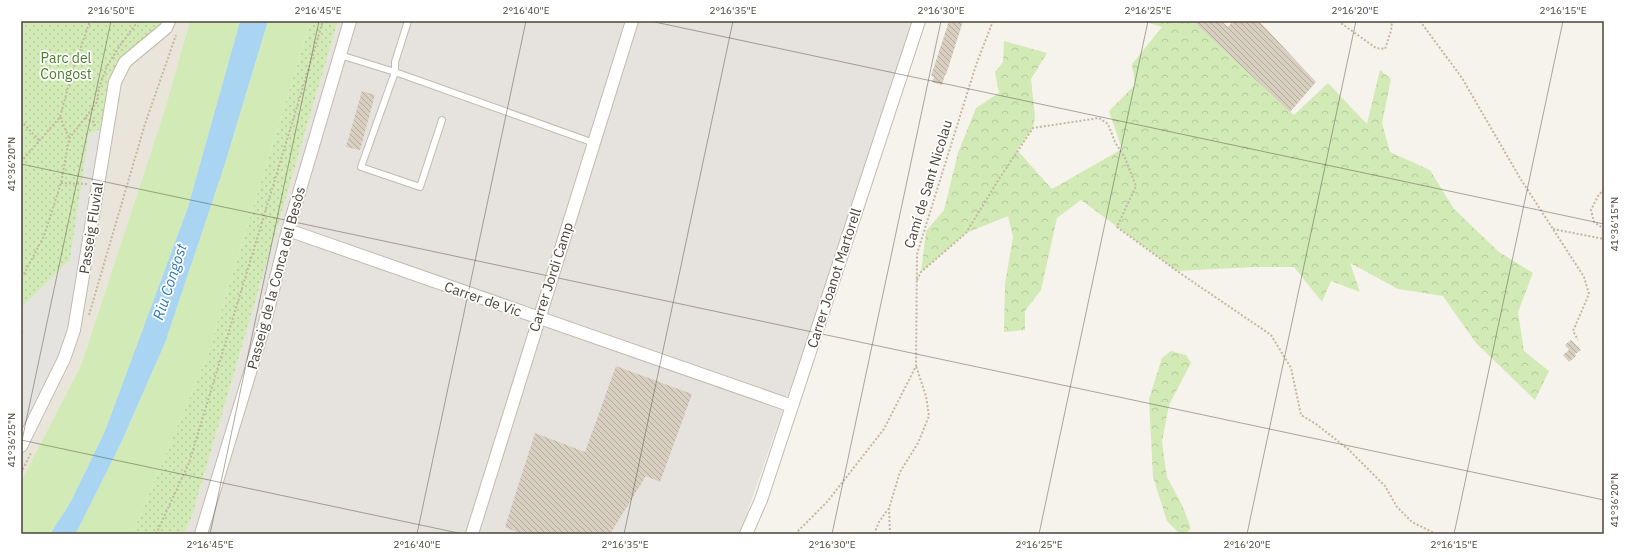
<svg xmlns="http://www.w3.org/2000/svg" width="1625" height="555" viewBox="0 0 1625 555" font-family="'IBM Plex Sans',sans-serif">
  <style>
    .residential { fill: #eae5da }
    .industrial { fill: #e6e2dd }
    .green { fill: #d2eab5 }
    .forest { fill: url(#forest-crowns) }
    .park { fill: url(#park-dots) }
    .parking { fill: #e5e3e0 }
    .water { fill: #a9d4f2 }
    .building { fill: url(#building-back-hatch) }
    .lines { fill: none; stroke-linecap: round; stroke-linejoin: round }
    .lane-casing { stroke: #c2bbae; stroke-width: 8 }
    .street-casing { stroke: #c2bbae; stroke-width: 14 }
    .path { stroke: #c4b79f; stroke-width: 2; stroke-dasharray: 2 2; stroke-linecap: butt }
    .lane { stroke: #fff; stroke-width: 6 }
    .street { stroke: #fff; stroke-width: 12 }
    .ticks { fill: none; stroke: #4b4439; stroke-width: 1; stroke-opacity: 0.45 }
    .labels { text-anchor: middle; stroke-width: 3.5; stroke-linejoin: round; paint-order: stroke }
    .park-label { font-size: 14px; fill: #4a7f2a; stroke: #fff }
    .street-label { font-size: 14px; fill: #4b4439; stroke: #fff }
    .water-label { font-size: 15px; font-style: italic; fill: #2e7ab2; stroke: #fff }
    .neatline { fill: none; stroke: #4b4439; stroke-width: 1.5 }
    .ticks-label { font-size: 10px; text-anchor: middle; fill: #4b4439 }
  </style>
  <defs>
    <pattern id="forest-crowns" width="20" height="18" patternUnits="userSpaceOnUse"><rect width="20" height="18" fill="#d2eab5"/><path d="M2 6a3 3 0 1 1 6 0M12 15a3 3 0 1 1 6 0" fill="none" stroke="#b6ca9c"/></pattern>
    <pattern id="park-dots" width="8" height="8" patternUnits="userSpaceOnUse"><rect width="8" height="8" fill="#d2eab5"/><path d="M2 2h.1M6 6h.1" fill="none" stroke="#b6ca9c" stroke-width="1.8" stroke-linecap="round"/></pattern>
    <pattern id="building-back-hatch" width="6" height="6" patternUnits="userSpaceOnUse"><rect width="6" height="6" fill="#d8cfc1"/><path d="M-1 5l2 2M0 0l6 6M5-1l2 2" fill="none" stroke="#b1aa9e"/></pattern>
  </defs>
  <rect width="100%" height="100%" fill="#f6f3ec"/>
  <path class="residential" d="M21,21H190L165,109L81,365L21,481Z"/>
  <path class="industrial" d="M338,21H917L740,534H183L191,519Z"/>
  <path class="green" d="M190,21H240L188,207L105,431L70,503L50,534H21V481L81,365L165,109Z
    M268,21H311L207,357L137,523L131,534H75L121,443L165,343L224,167Z"/>
  <path class="forest" d="M1143,21H1193L1294,115L1328,83L1367,124L1380,70L1391,79L1382,123L1390,152L1430,170L1454,209L1499,252L1533,273L1518,312L1524,351L1549,371L1535,400L1476,343L1443,296L1398,289L1350,263L1360,292L1331,281L1322,302L1294,267H1254L1177,271L1081,200L1057,218L1041,290L1025,311V330L1004,332L1005,284L1013,237L1008,216L966,233L921,272L926,231L944,210L958,153L976,108L999,93L995,72L1003,62L1004,41L1047,53L1031,79L1035,116L1033,128L1017,150L1052,189L1122,149L1109,111L1135,85L1132,64L1162,27Z
    M1171,351L1186,355L1191,363L1169,405L1162,442L1167,477L1183,507L1191,529L1184,534H1180L1167,521L1153,477L1149,399L1162,358Z"/>
  <path class="park" d="M21,21H163L162,24L118,60L109,79L101,129L89,134L70,260L21,308Z
    M311,21H338L191,519L183,534H131L137,523L207,357Z"/>
  <path class="parking" d="M101,129L71,328L62,351L21,433V308L70,260L89,134Z"/>
  <path class="water" d="M240,21H268L224,167L165,343L121,443L77,531L75,534H50L70,503L105,431L188,207Z"/>
  <path class="building" d="M949,21H963L946,75H945L942,85L932,82L934,77L931,76Z
    M1193,21H1221L1228,27L1233,21H1259L1316,82L1290,112Z
    M362,91L375,95L360,150L346,147Z
    M1571,340L1581,350L1575,354L1576,356L1569,362L1563,355L1569,350L1565,345Z
    M616,366L692,394L660,482L646,476L610,534H521L505,527L535,433L585,452Z"/>
  <g class="lines">
    <defs>
      <path id="lane" d="M408,21L395,62V72L361,167L420,187L442,120
        M340,55L395,72L594,143"/>
      <path id="street" d="M288,230L792,406
        M21,446L64,359L74,330L115,82L125,62L166,28L169,21
        M201,534L264,326L288,230L350,21
        M472,534L632,21
        M746,534L761,500L919,21"/>
    </defs>
    <use href="#lane" class="lane-casing"/>
    <use href="#street" class="street-casing"/>
    <path class="path" d="M1338,21L1376,48L1385,49L1391,31L1392,21
      M1420,21L1462,78L1520,178L1584,277L1589,294L1573,331L1578,340
      M21,23L23,21
      M60,117L69,138
      M85,118L94,122L95,127
      M21,121L39,140
      M21,162L60,117L72,73L90,21
      M61,183L87,184
      M1604,189L1598,196L1591,210L1594,222L1604,229
      M1553,229L1604,239
      M21,277L24,274L44,236L61,183L69,139L97,102L99,88L107,66L121,44L138,21
      M917,280L921,272L966,233L999,179L1033,128L1099,118L1108,124L1115,142L1125,158L1136,186L1117,227L1177,271L1271,335L1291,368L1301,415L1316,424L1348,449L1385,486L1397,507L1412,522L1436,534
      M89,315L145,124L176,35
      M21,331L25,332
      M1603,343L1604,342
      M21,473L31,453
      M156,534L189,463L323,21
      M795,534L827,502L884,429L916,366L917,254L976,65L993,21
      M874,534L879,522L888,509
      M890,534L889,508L900,472L918,443L929,416L926,396L916,366"/>
    <use href="#lane" class="lane"/>
    <use href="#street" class="street"/>
  </g>
  <path class="ticks" d="M650,21L1604,224M21,164L1604,500M21,440L463,534M21,445L111,21M210,534L319,21M417,534L526,21M624,534L733,21M832,534L941,21M1039,534L1148,21M1247,534L1356,21M1454,534L1563,21"/>
  <g class="labels">
    <g class="park-label">
      <text x="66" y="63">Parc del<tspan x="66" dy="16">Congost</tspan></text>
    </g>
    <g class="street-label">
      <text transform="translate(928 184) rotate(-73)" y="5">Camí de Sant Nicolau</text>
      <text transform="translate(91 228) rotate(-81)" y="5">Passeig Fluvial</text>
      <text transform="translate(551 277) rotate(-72)" y="5">Carrer Jordi Camp</text>
      <text transform="translate(276 278) rotate(-75)" y="5">Passeig de la Conca del Besòs</text>
      <text transform="translate(834 278) rotate(-72)" y="5">Carrer Joanot Martorell</text>
      <text transform="translate(483 299) rotate(19)" y="5">Carrer de Vic</text>
    </g>
    <g class="water-label">
      <text transform="translate(170 282) rotate(-72)" y="5">Riu Congost</text>
    </g>
  </g>
  <rect width="1625" height="555" fill="none" stroke="#ffffff" stroke-width="44"/>
  <rect x="22" y="22" width="1581" height="511" class="neatline"/>
  <g class="ticks-label">
    <text x="111" y="14">2°16'50"E</text>
    <text x="318" y="14">2°16'45"E</text>
    <text x="526" y="14">2°16'40"E</text>
    <text x="733" y="14">2°16'35"E</text>
    <text x="941" y="14">2°16'30"E</text>
    <text x="1148" y="14">2°16'25"E</text>
    <text x="1355" y="14">2°16'20"E</text>
    <text x="1563" y="14">2°16'15"E</text>
    <text transform="translate(11 164) rotate(-90)" y="4">41°36'20"N</text>
    <text transform="translate(1614 224) rotate(-90)" y="4">41°36'15"N</text>
    <text transform="translate(11 440) rotate(-90)" y="4">41°36'25"N</text>
    <text transform="translate(1614 500) rotate(-90)" y="4">41°36'20"N</text>
    <text x="210" y="548">2°16'45"E</text>
    <text x="417" y="548">2°16'40"E</text>
    <text x="625" y="548">2°16'35"E</text>
    <text x="832" y="548">2°16'30"E</text>
    <text x="1039" y="548">2°16'25"E</text>
    <text x="1247" y="548">2°16'20"E</text>
    <text x="1454" y="548">2°16'15"E</text>
  </g>
</svg>
